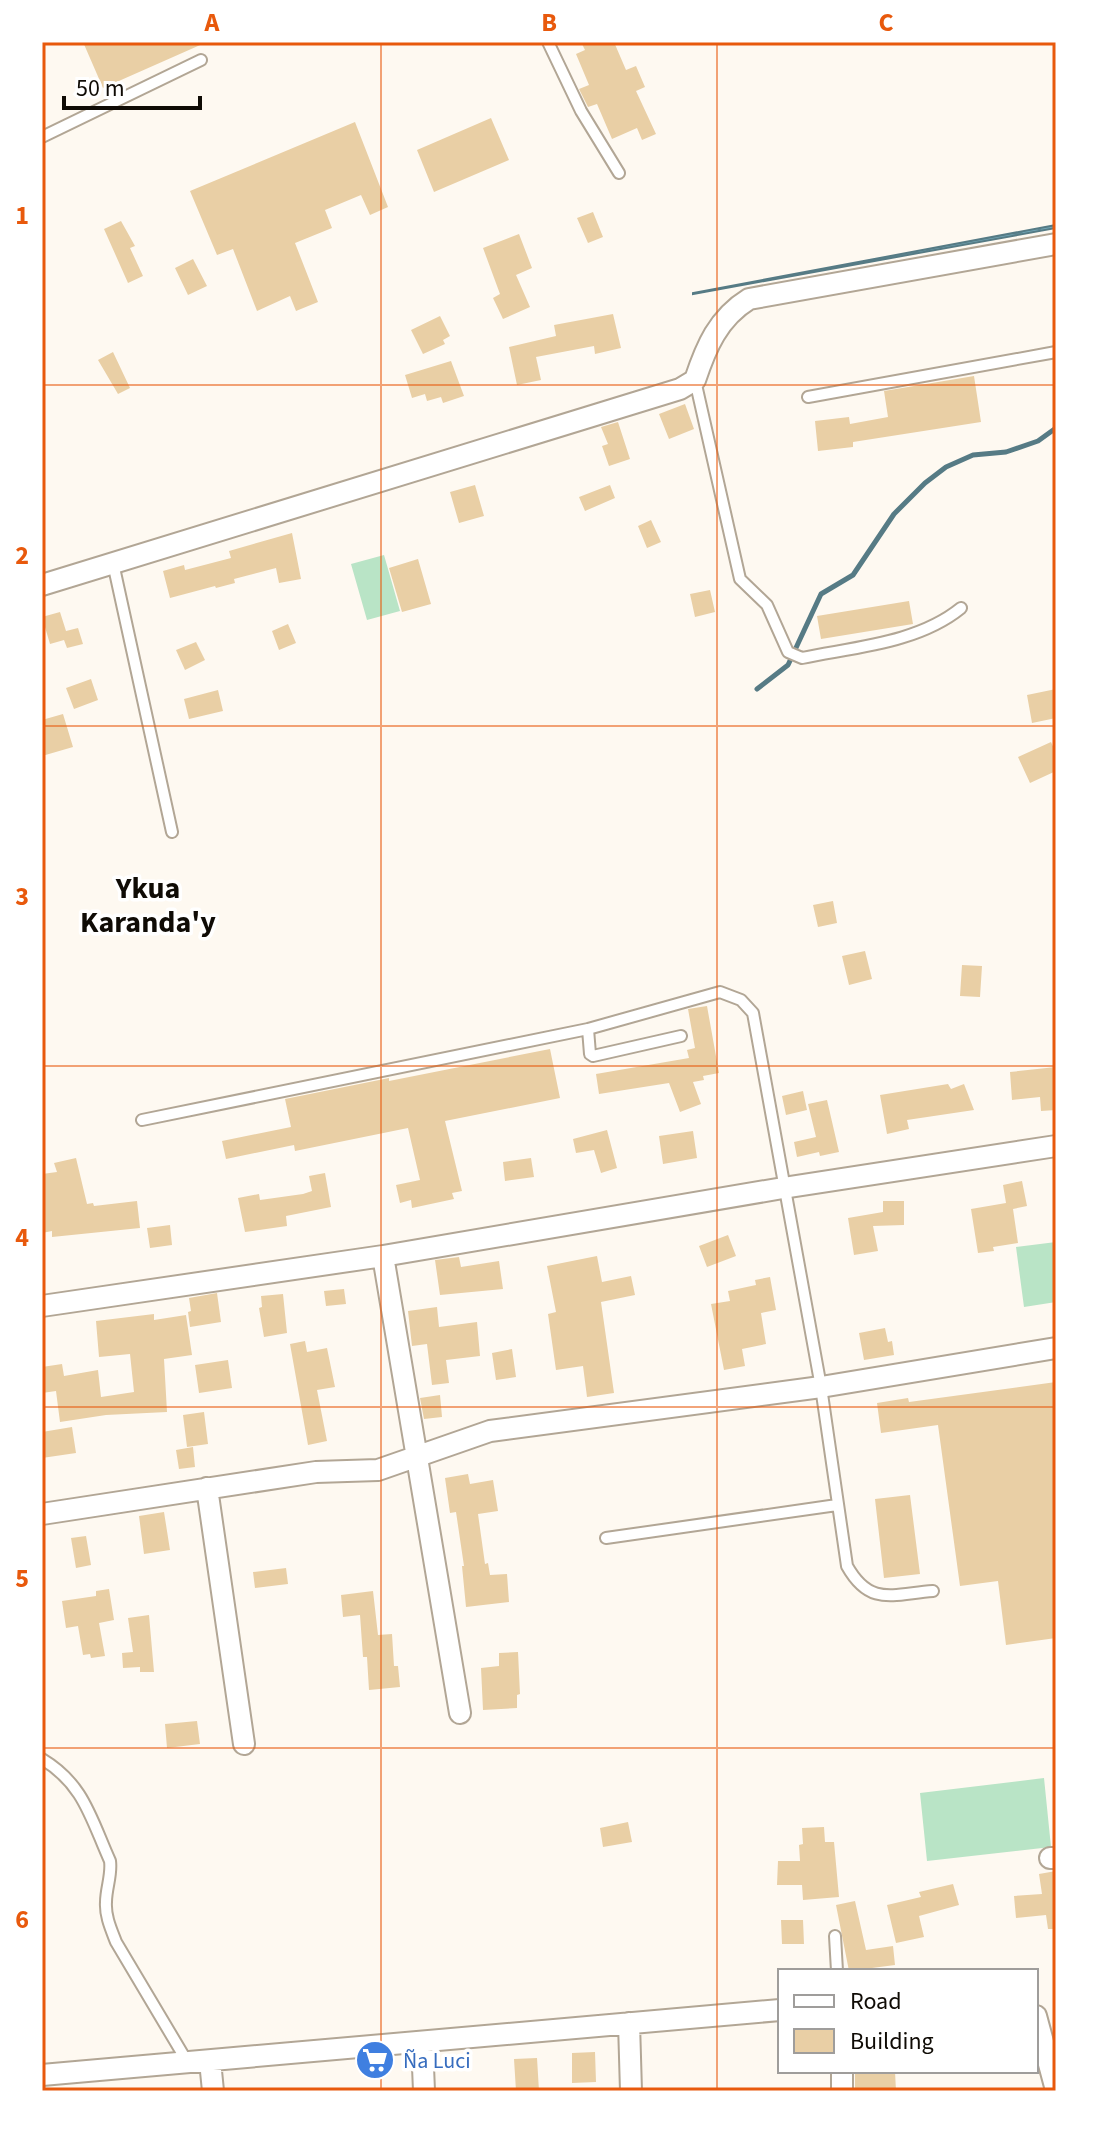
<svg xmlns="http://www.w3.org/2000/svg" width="1098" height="2133" viewBox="0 0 1098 2133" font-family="'Source Sans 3',sans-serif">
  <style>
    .garden { fill: #b9e4c6 }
    .water { fill: url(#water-waves); stroke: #567b85; stroke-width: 2 }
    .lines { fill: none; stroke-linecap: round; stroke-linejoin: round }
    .stream { stroke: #567b85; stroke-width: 5 }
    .building { fill: #e9cfa5 }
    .service-casing { stroke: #b2a695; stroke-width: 14 }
    .minor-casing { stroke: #b2a695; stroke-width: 24 }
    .service { stroke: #fff; stroke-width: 10 }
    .minor { stroke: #fff; stroke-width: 20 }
    .grid { fill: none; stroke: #e8590c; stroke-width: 2; stroke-opacity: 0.55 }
    .labels { text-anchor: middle; stroke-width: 7; stroke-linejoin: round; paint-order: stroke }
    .shop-label { font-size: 22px; fill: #366cbe; stroke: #fff; text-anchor: start }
    .district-label { font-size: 30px; font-weight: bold; fill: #0f0b05; stroke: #fff }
    .neatline { fill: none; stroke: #e8590c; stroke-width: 3 }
    .grid-label { font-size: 26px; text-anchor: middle; font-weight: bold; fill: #e8590c }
  </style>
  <defs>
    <pattern id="water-waves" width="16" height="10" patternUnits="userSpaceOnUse" patternTransform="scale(2)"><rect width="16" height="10" fill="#74abbc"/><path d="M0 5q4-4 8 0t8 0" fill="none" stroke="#5e8997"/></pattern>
  </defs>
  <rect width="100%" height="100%" fill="#fef9f1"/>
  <path class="garden" d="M384,555L400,611L367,620L351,564Z
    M1056,1242V1302L1024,1307L1016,1247Z
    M1044,1778L1051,1847L927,1861L920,1793Z"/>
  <path class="water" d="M1056,225V228L693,294V293Z"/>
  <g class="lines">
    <path class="stream" d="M757,689L788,665L821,594L853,575L894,514L925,483L946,467L973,455L1006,452L1038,441L1056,428"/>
  </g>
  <path class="building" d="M83,42H207L103,88Z
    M581,42H614L626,70L636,66L645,87L636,91L656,134L642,140L637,128L612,139L597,104L588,107L579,89L589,85L576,54L585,50Z
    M491,118L509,160L434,192L417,150Z
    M355,122L388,207L370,215L361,195L325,210L332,228L295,243L318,302L296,311L290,296L257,311L233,249L217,255L190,191Z
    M593,212L603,237L588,243L577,218Z
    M121,221L135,246L130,248L143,276L128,283L104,229Z
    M519,234L532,268L516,275L530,307L503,319L493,298L500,294L483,248Z
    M193,259L207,286L188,295L175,268Z
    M613,314L621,348L595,354L594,346L536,357L541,380L517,385L509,347L556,336L554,325Z
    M440,316L450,336L443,340L445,344L423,354L411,330Z
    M113,352L130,388L118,394L98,360Z
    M451,361L464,396L443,403L441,397L427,401L425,394L412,398L405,375Z
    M974,376L981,422L853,442V447L818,451L815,421L849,417L850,424L888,417L884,391Z
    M685,404L694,429L669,439L659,414Z
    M618,422L630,459L609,466L602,446L608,444L601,427Z
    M475,485L484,516L459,523L450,492Z
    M610,485L615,498L585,511L579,497Z
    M651,520L661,542L647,548L638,526Z
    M292,533L301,579L279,583L276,568L234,579L235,583L216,588L215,586L170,598L163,571L184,565L185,570L231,558L229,551Z
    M418,559L431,604L402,612L389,568Z
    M710,590L715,612L695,617L690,594Z
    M909,601L913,624L821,639L817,616Z
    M60,612L66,631L78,628L83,644L67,648L64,640L50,644L42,617Z
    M288,624L296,643L279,650L272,631Z
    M196,642L205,660L185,670L176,650Z
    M91,679L98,700L74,709L66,688Z
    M1056,689V718L1032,723L1027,695Z
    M218,690L223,711L189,719L184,699Z
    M63,714L73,747L42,756V720Z
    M1051,742L1056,753V771L1030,783L1018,757Z
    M833,901L837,923L818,927L813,905Z
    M865,951L872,979L849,985L842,956Z
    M962,965L982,966L980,997L960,996Z
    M707,1006L719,1073L703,1076L704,1080L693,1082L701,1104L680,1112L669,1083L599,1094L596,1074L689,1058L687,1050L695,1048L688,1009Z
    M550,1049L560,1098L445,1121L462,1191L452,1193L454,1199L412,1208L411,1200L400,1203L396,1185L420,1180L408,1128L295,1151L294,1145L226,1159L222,1141L291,1127L285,1099L389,1078V1081Z
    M1056,1067V1110L1041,1111L1040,1097L1012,1100L1010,1072Z
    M948,1084L951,1089L964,1084L974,1110L907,1120L909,1129L887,1134L880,1095Z
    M803,1091L807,1110L786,1115L782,1096Z
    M827,1100L839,1152L820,1156L819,1152L797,1157L794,1142L816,1137L808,1104Z
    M607,1130L617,1168L601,1173L594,1150L576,1153L573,1139Z
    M693,1131L697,1158L663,1164L659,1136Z
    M76,1158L87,1204L93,1203L94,1206L137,1201L140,1228L52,1237V1231L42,1233V1174L57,1172L54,1163Z
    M531,1158L534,1177L505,1181L503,1162Z
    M325,1173L331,1207L286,1216L287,1226L245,1232L238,1198L259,1194L260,1200L303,1194L312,1191L309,1176Z
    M1022,1181L1027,1206L1013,1209L1018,1243L993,1247L994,1251L978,1253L971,1209L1006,1203L1003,1185Z
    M883,1201H904V1225L873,1226L878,1251L854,1255L848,1218L883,1212Z
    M170,1225L172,1245L150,1248L147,1228Z
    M728,1235L736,1256L707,1267L699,1246Z
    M597,1256L602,1282L631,1276L635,1295L601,1302L614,1393L587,1397L583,1366L556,1370L548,1314L556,1312L547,1266Z
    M459,1257L461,1267L499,1261L503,1289L440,1295L435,1260Z
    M770,1277L776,1310L761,1313L766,1344L742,1349L745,1366L724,1370L711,1304L730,1301L728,1291L756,1285L755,1280Z
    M344,1289L346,1304L326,1306L324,1291Z
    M217,1293L221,1322L190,1327L188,1312L191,1311L189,1298Z
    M283,1294L287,1333L264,1337L259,1308L262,1307L261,1296Z
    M437,1307L439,1327L477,1322L480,1356L446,1360L449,1383L432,1385L427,1344L412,1346L408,1311Z
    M154,1314V1320L186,1315L192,1355L164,1359L167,1412L106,1415L60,1422L56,1391L42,1393V1367L62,1364L64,1376L98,1370L101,1397L134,1392L130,1354L99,1357L96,1321Z
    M885,1328L888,1342L892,1341L894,1355L864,1360L859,1333Z
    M305,1341L307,1352L327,1348L335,1387L317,1390L327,1441L308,1445L290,1344Z
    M512,1349L516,1377L496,1380L492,1353Z
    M228,1360L232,1388L199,1393L195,1365Z
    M1056,1382V1638L1006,1645L998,1581L960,1586L938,1425L881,1433L877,1403L908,1398L909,1402Z
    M440,1395L442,1417L424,1419L420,1398Z
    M204,1412L208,1444L187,1447L183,1415Z
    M72,1427L76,1453L42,1458V1432Z
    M193,1447L195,1467L179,1469L176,1450Z
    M468,1474L470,1484L493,1480L498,1511L478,1514L485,1564L488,1563L490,1575L507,1574L509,1602L466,1607L462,1566H464L456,1512L450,1513L445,1478Z
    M910,1495L920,1574L884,1578L875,1499Z
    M164,1512L170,1550L144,1554L139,1516Z
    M86,1536L91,1565L76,1568L71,1538Z
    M286,1568L288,1584L255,1588L253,1572Z
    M109,1589L114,1620L99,1623L105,1656L91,1658L90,1654L83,1655L78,1626L66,1628L62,1601L96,1596V1591Z
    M373,1591L378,1635L392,1634L394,1666H398L400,1687L369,1690L367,1657H363L360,1615L343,1617L341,1595Z
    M149,1615L154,1672H140V1667L123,1668L122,1653L133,1652L128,1618Z
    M518,1652L520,1694L517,1695V1708L483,1710L481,1668L499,1666V1653Z
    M197,1721L200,1744L167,1748L165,1724Z
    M628,1822L632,1842L603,1847L600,1828Z
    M824,1827L825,1842H834L839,1897L803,1900L802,1885H777L778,1861H800L799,1845L803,1844L802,1828Z
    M1056,1871V1929H1048L1046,1915L1016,1918L1014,1896L1042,1894L1039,1874Z
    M953,1884L959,1905L919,1916L924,1937L896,1943L887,1905L921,1897L919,1892Z
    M855,1901L866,1950L893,1946L895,1965L849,1971L836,1905Z
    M781,1920H803L804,1944H782Z
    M595,2052L596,2082L572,2083V2053Z
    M537,2058L539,2091H516L514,2059Z
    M855,2071H895L896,2091H855Z"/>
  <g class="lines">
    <defs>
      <path id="service" d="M548,42L581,111L619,173
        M42,137L201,60
        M695,380L740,579L767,605L788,652L802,658C855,647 918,643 961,608
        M808,397L1056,352
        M113,563L172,832
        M588,1029L590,1054L593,1056L681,1036
        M142,1120L588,1029L720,992L741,1000L753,1013L821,1387L847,1566C870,1607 893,1594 933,1591
        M606,1538L837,1505
        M42,1759C84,1784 91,1819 110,1861C112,1875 106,1888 106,1902C105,1916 111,1929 116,1942L188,2063
        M835,1936L837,1971"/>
      <path id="minor" d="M42,585L680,389L695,380C706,347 718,318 749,299L1056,244
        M383,1256L460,1713
        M42,1306L383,1256L783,1188L1056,1146
        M207,1488L244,1744
        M42,1514L316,1472L378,1470L490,1431L821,1387L1056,1348
        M1050,1858H1056
        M1036,2016L1056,2090
        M629,2023L631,2091
        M422,2042L424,2091
        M210,2061L213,2091
        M842,2071V2091
        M42,2075L780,2010"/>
    </defs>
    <use href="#service" class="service-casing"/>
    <use href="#minor" class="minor-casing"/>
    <use href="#service" class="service"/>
    <use href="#minor" class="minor"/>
  </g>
  <path class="grid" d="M381,42V2091M717,42V2091M42,385H1056M42,726H1056M42,1066H1056M42,1407H1056M42,1748H1056"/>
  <defs>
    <symbol id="supermarket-disc" viewBox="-11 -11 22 22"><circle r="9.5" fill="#3f7fe0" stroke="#fff"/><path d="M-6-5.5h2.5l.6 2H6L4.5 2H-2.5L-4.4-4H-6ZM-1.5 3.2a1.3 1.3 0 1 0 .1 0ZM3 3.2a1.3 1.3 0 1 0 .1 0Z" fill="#fff"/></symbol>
  </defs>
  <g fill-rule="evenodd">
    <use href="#supermarket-disc" x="353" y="2038" width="44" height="44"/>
  </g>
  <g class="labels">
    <g class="shop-label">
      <text x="403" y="2068">Ña Luci</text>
    </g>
    <g class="district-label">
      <text x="148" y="898">Ykua<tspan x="148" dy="34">Karanda'y</tspan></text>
    </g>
  </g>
  <rect width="1098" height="2133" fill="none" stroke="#ffffff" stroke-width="88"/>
  <rect x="778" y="1969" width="260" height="104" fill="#ffffff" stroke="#9f9d9b" stroke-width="2"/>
  <rect x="794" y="1995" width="40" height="12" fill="#ffffff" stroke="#9f9d9b" stroke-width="2"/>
  <text x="850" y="2009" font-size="24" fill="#0f0b05">Road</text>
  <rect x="794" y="2029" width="40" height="24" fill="#e9cfa5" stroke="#9f9d9b" stroke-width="2"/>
  <text x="850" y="2049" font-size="24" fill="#0f0b05">Building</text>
  <path d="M64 96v12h136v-12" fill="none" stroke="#0f0b05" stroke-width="4"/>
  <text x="76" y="96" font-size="24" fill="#0f0b05" stroke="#ffffff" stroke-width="6" paint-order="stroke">50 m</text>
  <rect x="44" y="44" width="1010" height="2045" class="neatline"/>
  <g class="grid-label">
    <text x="212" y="31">A</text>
    <text x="549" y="31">B</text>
    <text x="886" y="31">C</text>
    <text x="22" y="224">1</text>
    <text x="22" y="564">2</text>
    <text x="22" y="905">3</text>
    <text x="22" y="1246">4</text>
    <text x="22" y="1587">5</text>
    <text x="22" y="1928">6</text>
  </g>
</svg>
